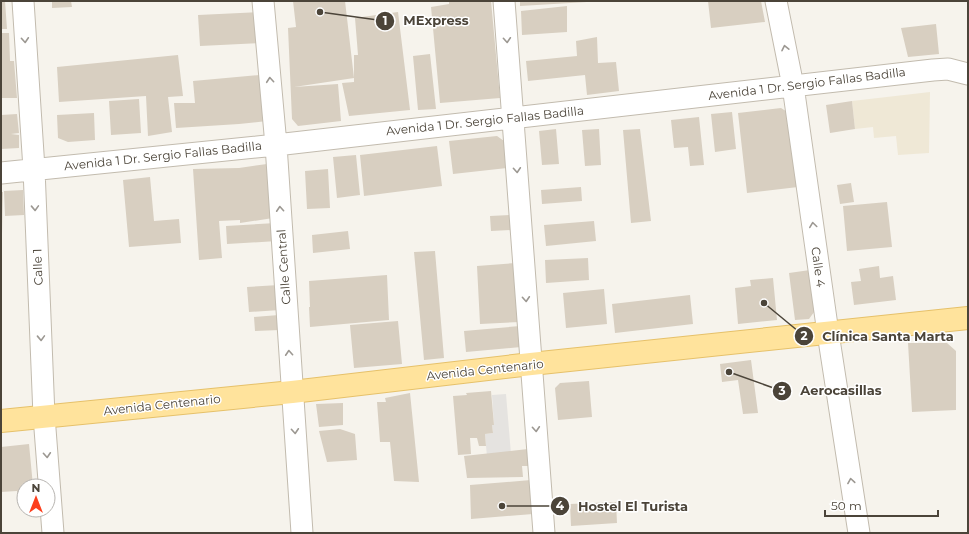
<svg xmlns="http://www.w3.org/2000/svg" width="969" height="534" viewBox="0 0 969 534" font-family="Montserrat,sans-serif">
  <style>
    .education { fill: #efe8d6 }
    .parking { fill: #e5e3e0 }
    .building { fill: #d8cfc1 }
    .lines { fill: none; stroke-linecap: round; stroke-linejoin: round }
    .minor-casing { stroke: #c2bbae; stroke-width: 23 }
    .major-casing { stroke: #e6c16a; stroke-width: 24 }
    .minor { stroke: #fff; stroke-width: 21 }
    .major { stroke: #ffe39c; stroke-width: 22 }
    .oneway { stroke: #9c9892 }
    .labels { text-anchor: middle; stroke-width: 3; stroke-linejoin: round; paint-order: stroke }
    .street-label { font-size: 12px; fill: #4b4439; stroke: #fff }
    .leader { fill: none; stroke: #4b4439; stroke-width: 1.5 }
    .callout-dot { fill: #4b4439; stroke: #fff; stroke-width: 1.5 }
    .mark-label { font-size: 12px; text-anchor: middle; font-weight: bold; fill: #fff }
    .callout-label { font-size: 13px; text-anchor: middle; font-weight: bold; fill: #4b4439; stroke: #fff; stroke-width: 3; stroke-linejoin: round; paint-order: stroke }
  </style>
  <rect width="100%" height="100%" fill="#f6f3ec"/>
  <path class="education" d="M930,92L929,153L898,155L896,136L874,138L873,127L855,129L852,101Z"/>
  <path class="parking" d="M506,394L511,454L487,457L485,434L493,433L492,425H494L492,395Z"/>
  <path class="building" d="M1,1H5L7,29H1Z
    M52,1H71L72,7L52,8Z
    M293,1H345L354,78V55H358L355,18L398,12L410,110L349,116L342,83L354,82V78L294,87L338,84L341,121L298,126L292,119L288,28L296,27Z
    M449,1H491L500,98L440,103L431,7L449,4Z
    M520,1H587V2L520,6Z
    M708,1H761L765,22L711,28Z
    M567,6V32L522,35L521,11Z
    M260,12L261,43L200,46L198,15Z
    M936,24L939,54L908,57L901,28Z
    M1,33H9L10,61H14L17,98H1Z
    M597,37L598,63L616,62L619,91L587,95L585,75L528,81L526,61L577,56L576,41Z
    M430,54L436,109L418,110L413,56Z
    M178,55L183,96L168,97L172,132L148,136L146,96L59,102L57,67Z
    M260,75L267,121L239,124L176,128L174,103H195L193,81Z
    M139,99L141,133L111,135L109,101Z
    M852,101L855,129L830,133L826,105Z
    M781,108L789,113L798,187L747,193L738,113Z
    M732,112L736,149L715,152L711,114Z
    M94,113L95,140L68,142L58,138L57,115Z
    M17,114L19,133L11,134L19,135V148L1,149V115Z
    M699,117L704,165L690,166L688,147L674,148L671,120Z
    M556,129L559,164L542,165L539,131Z
    M599,129L601,165L585,166L582,130Z
    M640,129L651,221L631,223L623,130Z
    M497,136L504,141L507,168L453,174L449,141Z
    M437,146L442,186L364,196L360,155Z
    M356,155L360,195L337,198L333,157Z
    M267,164L273,218L240,223V220L219,221L222,258L199,260L193,169L239,168Z
    M328,169L330,208L307,209L305,171Z
    M150,177L154,221L179,219L181,243L129,247L123,180Z
    M851,183L854,202L840,204L837,185Z
    M581,187L582,201L542,204L541,190Z
    M23,190L24,215L5,216L4,191Z
    M1,192H3L2,234H1Z
    M887,202L892,247L847,251L843,206Z
    M511,215L512,230L491,231L490,216Z
    M594,221L596,241L546,246L544,225Z
    M276,223L277,241L227,244L226,226Z
    M348,231L350,249L313,253L312,235Z
    M435,251L444,358L424,360L414,252Z
    M588,258L589,280L546,283L545,260Z
    M516,263L520,322L480,324L477,266Z
    M879,266L880,278L893,276L896,300L854,305L851,282L861,281L859,269Z
    M810,270L817,308L809,319L795,320L789,273Z
    M387,275L389,320L310,327L309,307H310L309,281Z
    M773,278L777,320L738,324L735,288L751,286L750,280Z
    M279,285L280,310L249,312L247,287Z
    M604,289L607,324L566,328L563,293Z
    M690,295L693,324L615,333L612,304Z
    M279,315L280,330L255,331L254,317Z
    M398,321L402,364L354,368L350,325Z
    M520,326L521,347L466,352L464,331Z
    M908,343H947L956,351V410L912,412Z
    M751,360L758,413L743,414L738,380L722,382L720,364Z
    M589,381L592,417L558,420L555,388L560,383Z
    M491,391L494,425H492L493,433L485,434L486,446H479L477,438H470L471,454L458,455L453,396L467,395L466,393Z
    M410,393L419,482L394,481L390,442H380L377,402H386L385,398Z
    M343,403V425L319,427L316,404Z
    M340,429L355,434L357,460L327,462L319,431Z
    M29,444L33,486H24V494L18,495L17,491L1,492V447Z
    M528,449L529,466H522L523,477L467,478L464,456Z
    M531,480L533,514L471,519L470,485Z
    M616,502L617,523L571,526L570,504Z"/>
  <g class="lines">
    <defs>
      <path id="minor" d="M23,1L34,169L44,416L53,533
        M263,1L276,145L302,533
        M504,1L544,533
        M776,1L793,86L828,333L859,533
        M1,173L276,145L933,70L948,69L968,74"/>
      <path id="major" d="M1,421L292,392L531,364L968,318"/>
    </defs>
    <use href="#minor" class="minor-casing"/>
    <use href="#major" class="major-casing"/>
    <use href="#minor" class="minor"/>
    <use href="#major" class="major"/>
  </g>
  <defs><path id="oneway-chevron" d="M-2-3.5L2.5 0L-2 3.5" fill="none" stroke-width="1.6" stroke-linecap="round" stroke-linejoin="round"/></defs>
  <g class="oneway">
    <use href="#oneway-chevron" transform="translate(25 40) rotate(86)"/>
    <use href="#oneway-chevron" transform="translate(507 40) rotate(86)"/>
    <use href="#oneway-chevron" transform="translate(785 48) rotate(-102)"/>
    <use href="#oneway-chevron" transform="translate(270 80) rotate(-95)"/>
    <use href="#oneway-chevron" transform="translate(517 170) rotate(86)"/>
    <use href="#oneway-chevron" transform="translate(35 208) rotate(88)"/>
    <use href="#oneway-chevron" transform="translate(280 209) rotate(-94)"/>
    <use href="#oneway-chevron" transform="translate(813 225) rotate(-98)"/>
    <use href="#oneway-chevron" transform="translate(526 299) rotate(86)"/>
    <use href="#oneway-chevron" transform="translate(41 338) rotate(88)"/>
    <use href="#oneway-chevron" transform="translate(289 353) rotate(-94)"/>
    <use href="#oneway-chevron" transform="translate(536 429) rotate(86)"/>
    <use href="#oneway-chevron" transform="translate(295 431) rotate(86)"/>
    <use href="#oneway-chevron" transform="translate(47 455) rotate(86)"/>
    <use href="#oneway-chevron" transform="translate(851 481) rotate(-99)"/>
  </g>
  <g class="labels">
    <g class="street-label">
      <text transform="translate(807 84) rotate(-7)" y="4">Avenida 1 Dr. Sergio Fallas Badilla</text>
      <text transform="translate(485 121) rotate(-6)" y="4">Avenida 1 Dr. Sergio Fallas Badilla</text>
      <text transform="translate(163 156) rotate(-6)" y="4">Avenida 1 Dr. Sergio Fallas Badilla</text>
      <text transform="translate(38 267) rotate(-92)" y="4">Calle 1</text>
      <text transform="translate(284 267) rotate(-94)" y="4">Calle Central</text>
      <text transform="translate(818 267) rotate(82)" y="4">Calle 4</text>
      <text transform="translate(485 370) rotate(-6)" y="4">Avenida Centenario</text>
      <text transform="translate(162 405) rotate(-6)" y="4">Avenida Centenario</text>
    </g>
  </g>
  <path class="leader" d="M320 12L385 21M764 303L804 336M729 372L782 391M502 506L560 506"/>
  <g class="callout-dot">
    <circle cx="320" cy="12" r="4"/>
    <circle cx="764" cy="303" r="4"/>
    <circle cx="729" cy="372" r="4"/>
    <circle cx="502" cy="506" r="4"/>
    <circle cx="385" cy="21" r="10"/>
    <circle cx="804" cy="336" r="10"/>
    <circle cx="782" cy="391" r="10"/>
    <circle cx="560" cy="506" r="10"/>
  </g>
  <g class="mark-label">
    <text x="385" y="25">1</text>
    <text x="804" y="340">2</text>
    <text x="782" y="395">3</text>
    <text x="560" y="510">4</text>
  </g>
  <g class="callout-label">
    <text x="436" y="25">MExpress</text>
    <text x="888" y="341">Clínica Santa Marta</text>
    <text x="841" y="395">Aerocasillas</text>
    <text x="633" y="511">Hostel El Turista</text>
  </g>
  <rect width="969" height="534" fill="none" stroke="#4b4439" stroke-width="4"/>
  <g transform="translate(36 498)"><circle r="19" fill="#ffffff" stroke="#b7b4b0"/>
  <path d="M0-3L7 15L0 10L-7 15Z" fill="#fc3f1d"/>
  <text y="-6" font-size="11" font-weight="bold" text-anchor="middle" fill="#4b4439">N</text>
  </g>
  <path d="M825 510v6h113v-6" fill="none" stroke="#4b4439" stroke-width="2"/>
  <text x="831" y="510" font-size="12" fill="#4b4439" stroke="#ffffff" stroke-width="3" paint-order="stroke">50 m</text>
</svg>
